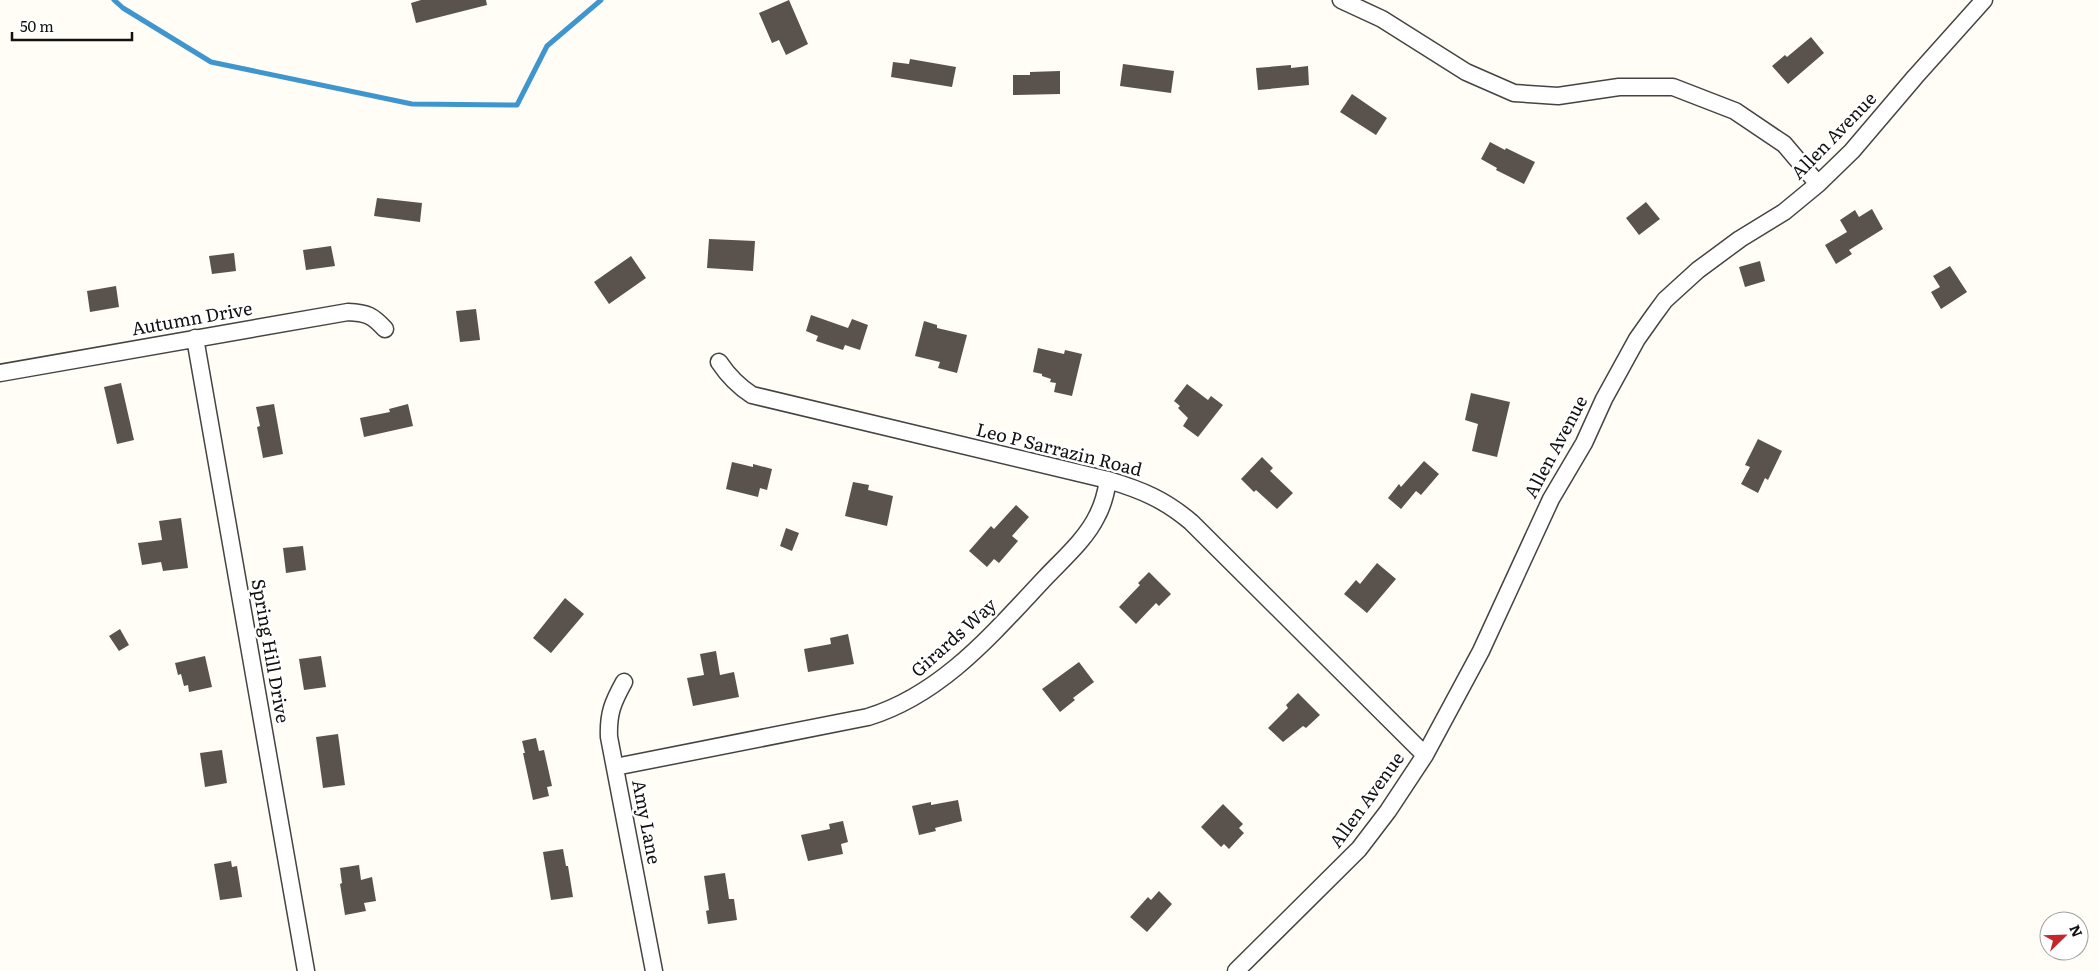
<svg xmlns="http://www.w3.org/2000/svg" width="2099" height="971" viewBox="0 0 2099 971" font-family="Literata,serif">
  <style>
    .lines { fill: none; stroke-linecap: round; stroke-linejoin: round }
    .stream { stroke: #3f96cf; stroke-width: 5 }
    .building { fill: #5a524d }
    .minor-casing { stroke: #444; stroke-width: 19 }
    .minor { stroke: #fff; stroke-width: 16 }
    .labels { text-anchor: middle; stroke-width: 5; stroke-linejoin: round; paint-order: stroke }
    .street-label { font-size: 18px; fill: #111; stroke: #fff }
  </style>
  <rect width="100%" height="100%" fill="#fffdf5"/>
  <g class="lines">
    <path class="stream" d="M114,0L123,8L211,62L412,104L517,105L547,46L601,0"/>
  </g>
  <path class="building" d="M421,0H486L487,5L416,23L411,3Z
    M789,0L808,44L786,55L779,40L772,43L759,13Z
    M1811,37L1824,53L1788,84L1772,66L1785,55L1787,57Z
    M910,59L956,67L952,87L891,77L893,62L909,64Z
    M1123,64L1174,71L1171,93L1120,86Z
    M1291,65V68L1308,66L1309,85L1258,90L1256,68Z
    M1060,71V94L1013,95V75H1030V72Z
    M1352,94L1387,118L1376,135L1340,112Z
    M1490,142L1505,150L1506,148L1535,162L1524,184L1496,170L1497,168L1481,159Z
    M377,198L422,203L420,222L374,216Z
    M1646,202L1660,219L1639,235L1626,218Z
    M1872,209L1883,229L1849,250L1852,254L1836,264L1825,245L1847,232L1840,220L1855,210L1859,217Z
    M709,239L755,241L753,271L707,268Z
    M331,246L335,266L306,270L303,250Z
    M234,253L236,271L212,274L209,256Z
    M631,256L646,278L609,304L594,282Z
    M1760,261L1765,281L1745,287L1739,267Z
    M1950,266L1967,292L1941,309L1931,292L1940,287L1933,276Z
    M116,286L119,307L90,312L87,291Z
    M476,309L480,340L460,342L456,311Z
    M811,315L848,328L852,319L868,325L860,350L845,345L843,350L816,341L818,336L806,331Z
    M924,321L937,325V328L967,335L957,373L938,368L940,362L915,356Z
    M1038,348L1064,354L1065,350L1082,354L1072,396L1054,392L1056,383L1050,382L1051,379L1042,376V374L1033,372Z
    M121,383L134,440L117,444L104,387Z
    M1187,384L1208,400L1211,396L1223,405L1198,437L1183,426L1188,418L1178,408L1180,406L1174,401Z
    M1471,393L1510,402L1497,457L1472,451L1478,424L1465,420Z
    M274,404L283,454L263,458L257,427L260,426L256,407Z
    M408,404L413,426L364,437L360,418L390,412L389,409Z
    M1758,439L1782,451L1768,480L1765,478L1758,493L1741,484L1750,467L1745,465Z
    M1262,457L1273,468L1270,471L1293,493L1277,509L1256,490L1254,492L1241,479Z
    M1424,461L1439,474L1421,495L1416,491L1401,509L1388,498L1399,484L1401,487Z
    M732,462L753,467V464L772,469L767,490L760,488L758,497L726,489Z
    M853,482L869,485L868,490L893,496L887,526L845,516Z
    M1016,505L1029,517L1012,536L1018,541L999,563L994,559L987,567L969,551L991,526L994,529Z
    M181,518L188,568L163,571L161,562L142,565L138,543L162,540L159,521Z
    M786,528L799,533L792,551L780,546Z
    M303,546L306,570L286,573L283,548Z
    M1377,563L1396,579L1367,613L1344,594L1356,580L1360,584Z
    M1149,572L1171,594L1159,606L1156,603L1136,624L1119,607L1140,585L1138,583Z
    M565,598L584,614L551,653L533,638Z
    M120,629L129,645L119,651L109,636Z
    M848,634L854,664L808,672L804,649L831,644L830,638Z
    M716,651L720,675L734,672L739,697L693,706L687,678L704,675L700,654Z
    M205,656L212,687L189,692L188,685L184,686L181,674L178,675L175,663Z
    M321,656L326,687L304,690L299,659Z
    M1079,662L1094,682L1073,698L1075,700L1060,712L1042,689Z
    M1298,693L1320,715L1306,728L1303,726L1283,742L1268,728L1288,708L1286,705Z
    M338,734L345,785L323,788L316,737Z
    M536,738L539,751L544,750L552,786L547,787L549,796L533,800L523,753H525L522,741Z
    M222,750L227,783L205,787L200,753Z
    M958,800L962,821L935,828L936,831L919,835L912,806L931,802V805Z
    M1223,804L1243,824L1239,828L1244,833L1229,849L1224,844L1221,847L1201,827Z
    M843,821L848,842L841,844L843,854L808,861L801,835L830,829L829,824Z
    M563,849L566,866H568L573,897L551,900L543,852Z
    M231,861L232,867L237,866L242,897L220,900L214,864Z
    M359,865L361,880L372,877L376,901L364,903L366,911L345,915L340,884L342,883L340,868Z
    M725,873L729,899H734L737,920L708,924L706,911L709,910L704,876Z
    M1159,891L1172,904L1147,932L1130,917L1148,897L1151,900Z"/>
  <g class="lines">
    <defs>
      <path id="minor" d="M1341,0L1382,19L1466,72L1514,93L1558,96L1619,87H1673L1735,111L1784,144L1818,184
        M195,338L306,971
        M719,362C729,377 738,386 752,395L1108,480C1142,490 1165,500 1191,522L1425,755
        M0,373L348,312C367,313 372,315 385,329
        M624,682C613,702 608,713 609,737L654,971
        M615,767L868,717C943,694 994,632 1046,577C1063,559 1086,539 1097,516C1103,505 1106,493 1108,480
        M1236,971L1359,849L1388,811L1425,755L1481,651L1551,499L1584,443L1604,399L1637,339L1654,315L1665,300L1698,270L1740,239L1784,212L1818,184L1852,151L1915,77L1984,0"/>
    </defs>
    <use href="#minor" class="minor-casing"/>
    <use href="#minor" class="minor"/>
  </g>
  <g class="labels">
    <g class="street-label">
      <text transform="translate(1834 136) rotate(-46)" y="6">Allen Avenue</text>
      <text transform="translate(192 319) rotate(-10)" y="6">Autumn Drive</text>
      <text transform="translate(1556 447) rotate(-62)" y="6">Allen Avenue</text>
      <text transform="translate(1059 450) rotate(14)" y="6">Leo P Sarrazin Road</text>
      <text transform="translate(954 638) rotate(-42)" y="6">Girards Way</text>
      <text transform="translate(270 651) rotate(80)" y="6">Spring Hill Drive</text>
      <text transform="translate(1367 800) rotate(-54)" y="6">Allen Avenue</text>
      <text transform="translate(646 822) rotate(79)" y="6">Amy Lane</text>
    </g>
  </g>
  <g transform="translate(2064 936) rotate(67)"><circle r="24" fill="#ffffff" stroke="#a0a0a0"/>
  <path d="M0-4L9 19L0 12L-9 19Z" fill="#c4262e"/>
  <text y="-8" font-size="14" font-weight="bold" text-anchor="middle" fill="#111111">N</text>
  </g>
  <path d="M12 32v8h120v-8" fill="none" stroke="#111111" stroke-width="2.5"/>
  <text x="20" y="32" font-size="15" fill="#111111" stroke="#ffffff" stroke-width="4" paint-order="stroke">50 m</text>
</svg>
